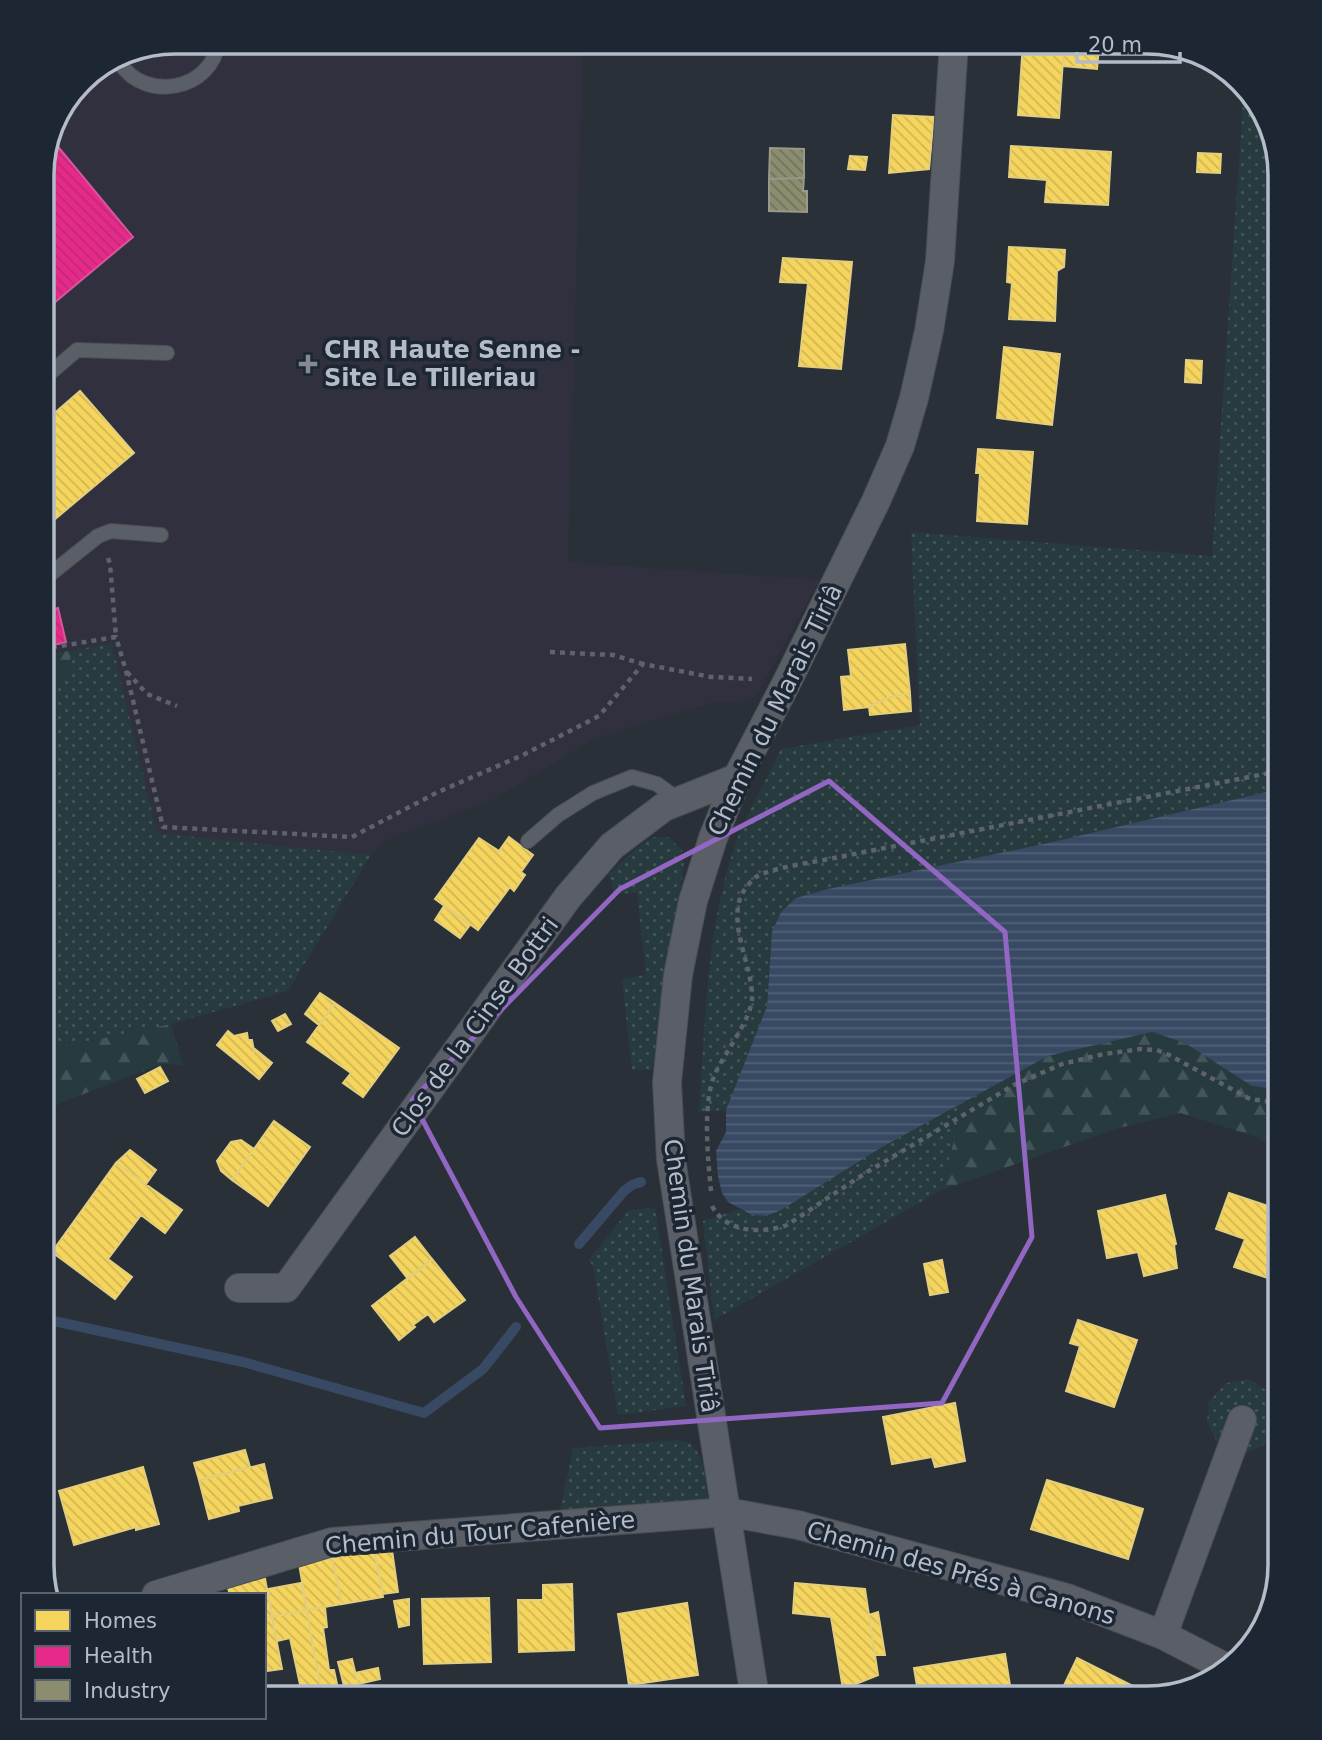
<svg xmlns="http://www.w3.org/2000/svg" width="1322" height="1740" font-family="'DejaVu Sans',sans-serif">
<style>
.medical{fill:#31303e}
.grass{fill:url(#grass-dots)}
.forest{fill:url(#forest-firs)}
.water{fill:url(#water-rules)}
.homes{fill:url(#homes-back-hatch);stroke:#e2ce7d;stroke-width:2}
.health{fill:url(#health-back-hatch);stroke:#d8559d;stroke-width:2}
.industry{fill:url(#industry-back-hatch);stroke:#989a89;stroke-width:2}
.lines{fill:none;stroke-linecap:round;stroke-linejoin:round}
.stream{stroke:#384963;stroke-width:10}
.service-casing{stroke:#484c53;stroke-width:16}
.minor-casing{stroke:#484c53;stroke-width:30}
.path{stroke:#5d636a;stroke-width:4.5;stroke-dasharray:5 5;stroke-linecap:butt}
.service{stroke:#5a5e66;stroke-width:14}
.minor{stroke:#5a5e66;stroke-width:28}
.marked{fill:none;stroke:#9266c3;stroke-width:5;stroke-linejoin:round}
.poi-dot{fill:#848b96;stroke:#1d2633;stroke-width:2.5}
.labels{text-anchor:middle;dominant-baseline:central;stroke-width:7;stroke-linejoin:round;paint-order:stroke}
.poi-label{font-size:24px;font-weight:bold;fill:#b4bcc9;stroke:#1d2633;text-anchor:start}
.street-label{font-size:24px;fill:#b4bcc9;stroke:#1d2633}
.rim{fill:none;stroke:#b4bcc9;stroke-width:3.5}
</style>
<defs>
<pattern id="grass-dots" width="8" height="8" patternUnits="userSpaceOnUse" patternTransform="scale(1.75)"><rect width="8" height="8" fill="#273a3e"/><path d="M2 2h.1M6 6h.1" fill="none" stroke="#445559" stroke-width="1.8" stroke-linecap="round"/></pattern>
<pattern id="forest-firs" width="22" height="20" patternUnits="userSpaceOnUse" patternTransform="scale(1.75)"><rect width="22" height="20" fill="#273a3e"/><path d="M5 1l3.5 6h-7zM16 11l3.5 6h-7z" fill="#445559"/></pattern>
<pattern id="water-rules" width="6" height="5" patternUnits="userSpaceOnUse" patternTransform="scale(1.75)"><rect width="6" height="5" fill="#384963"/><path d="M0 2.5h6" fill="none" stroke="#526178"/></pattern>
<pattern id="homes-back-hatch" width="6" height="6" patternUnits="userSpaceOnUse" patternTransform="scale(1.75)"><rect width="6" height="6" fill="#f6d55c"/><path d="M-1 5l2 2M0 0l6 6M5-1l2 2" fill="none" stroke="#d0b656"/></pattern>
<pattern id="health-back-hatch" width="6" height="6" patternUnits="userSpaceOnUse" patternTransform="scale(1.75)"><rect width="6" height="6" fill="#e7298a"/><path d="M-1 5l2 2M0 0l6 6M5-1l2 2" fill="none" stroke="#bb2d76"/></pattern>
<pattern id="industry-back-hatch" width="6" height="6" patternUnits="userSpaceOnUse" patternTransform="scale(1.75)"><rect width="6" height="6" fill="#8c8c6e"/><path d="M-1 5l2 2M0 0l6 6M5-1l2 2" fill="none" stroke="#72735f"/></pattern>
</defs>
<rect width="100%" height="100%" fill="#2a3038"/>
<path class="medical" d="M176 42H583L568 562 820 580 755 698 728 703 715 702 596 738 491 801 396 836 380 845 371 855 157 833 112 643 70 651 42 654V166L56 116 87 75Z"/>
<path class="grass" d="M1244 89 1258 102 1280 176V789L1048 843 828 889 770 951 767 1006 726 1110 699 1112C705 1025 706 935 733 851 745 816 765 782 781 749L920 725 911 532 1212 556Z
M112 643 157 833 371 855 288 991 171 1024 42 1051V685L71 677 70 651Z
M652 837H668L682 850 684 866 652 1070H632L622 979 646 975 637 893 614 894 609 873 639 846Z
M963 1102 942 1190 714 1320 703 1221 739 1209 752 1215Z
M655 1208 686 1406 618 1415 593 1265 588 1261 629 1210Z
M1250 1379 1274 1396 1280 1420 1271 1441 1247 1453 1218 1443 1207 1423 1209 1402 1226 1383Z
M678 1440C681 1441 685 1441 689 1443 706 1454 705 1484 708 1502L560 1511 573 1448Z"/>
<path class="forest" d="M70 651 71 677 42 685V654Z
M171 1024 183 1065 162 1064 60 1103 42 1118V1051Z
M1152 1032 1185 1043 1252 1086 1280 1090V1151L1257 1137 1180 1113 1115 1129 942 1190 963 1102 1048 1056Z"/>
<path class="water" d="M1280 789V1090L1252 1086 1185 1043 1152 1032 1048 1056 882 1147 781 1210 766 1216 752 1215 728 1202 722 1193 718 1176 716 1151 726 1132V1110L767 1006 772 932 781 912 796 898 828 889 1048 843Z"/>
<path class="homes" d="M1023 43 1064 45 1059 118 1018 115Z
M1064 45 1099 47 1097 69 1063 66Z
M1199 56 1213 60 1218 64 1204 69Z
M893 115 934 117 929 169 889 173Z
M1011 146 1111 152 1108 205 1045 202 1047 180 1009 177Z
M1198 153 1221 154 1220 173 1197 172Z
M850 156 867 157 865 170 848 169Z
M1009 247 1065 250 1064 267 1057 271 1055 321 1009 319 1012 283 1007 282Z
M783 258 852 262 841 369 799 366 808 283 780 282Z
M1004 347 1060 354 1052 425 997 418Z
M1186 360 1202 361 1201 383 1185 382Z
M80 391 134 453 42 530V424Z
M978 449 1033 452 1027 524 977 521 980 473H976Z
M905 644 910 693 887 698 869 707 844 710 841 677 851 676 848 650Z
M910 693 911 711 870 715 869 707 887 698Z
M509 837 533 855 521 872 525 875 514 891 510 887 478 930 435 899 479 838 499 851Z
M444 906 470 925 460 938 435 920Z
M320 993 335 1003 319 1025 305 1014Z
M335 1003 399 1048 363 1097 343 1083 351 1073 307 1042Z
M285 1014 291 1024 278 1031 272 1021Z
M228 1031 234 1036 247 1033 248 1040H252L254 1051 255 1049 272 1063 259 1079 217 1045Z
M160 1067 168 1081 145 1093 137 1079Z
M274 1121 310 1147 268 1206 232 1180Z
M241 1140 254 1149 232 1180 221 1171 217 1161 231 1142Z
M130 1150 156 1170 146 1184 116 1163Z
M116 1163 182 1210 165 1233 141 1215 108 1259 132 1277 115 1299 52 1252Z
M1229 1193 1280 1210V1254L1271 1279 1234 1267 1245 1239 1216 1229Z
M1165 1195 1176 1244 1174 1245 1177 1268 1144 1276 1138 1252 1107 1258 1098 1211Z
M415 1237 432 1259 408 1279 390 1256Z
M432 1259 465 1300 434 1322 428 1314 413 1325 415 1327 399 1340 372 1306Z
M942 1260 948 1292 930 1295 924 1264Z
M1078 1320 1137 1340 1114 1407 1066 1391 1080 1346 1070 1343Z
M955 1403 965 1461 935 1467 932 1457 892 1464 883 1417Z
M44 1431 51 1455 42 1457V1432Z
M245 1450 250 1467 199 1480 194 1463Z
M264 1464 272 1498 238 1506 239 1511 209 1519 199 1480Z
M143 1467 159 1524 136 1530V1527L74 1545 59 1491Z
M1047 1480 1143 1509 1128 1559 1031 1529Z
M374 1549 383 1597 342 1604 332 1558Z
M392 1550 398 1592 383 1594 375 1553Z
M332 1558 342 1604 307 1610 299 1564Z
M264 1573 272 1617 264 1618V1595H230L227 1585Z
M301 1583 307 1610 272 1617 268 1589Z
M795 1583 865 1589 878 1675 843 1689 831 1617 793 1613Z
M572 1584 574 1650 519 1652 518 1600H543V1585Z
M489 1598 491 1662 424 1664 422 1599Z
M409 1599V1625L399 1627 394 1601Z
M687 1603 698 1675 629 1685 618 1614Z
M325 1607 327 1627 323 1628 329 1670H334L340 1698H323L311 1637 307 1610Z
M307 1610 311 1637 323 1698H318L317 1692 302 1694 290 1638 277 1641 272 1617Z
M878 1612 885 1655H875L869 1615Z
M272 1617 282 1669 268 1671 264 1655V1618Z
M1005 1654 1012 1698H919L914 1668Z
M1077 1658 1153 1696 1147 1698H1058Z
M352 1659 358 1684 361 1698H347L338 1662Z
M378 1668 380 1679 358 1684 355 1673Z"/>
<path class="health" d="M50 137 133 237 42 313V166Z
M58 608 66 642 42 648V612Z"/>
<path class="industry" d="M770 148 804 149V178L769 179Z
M804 178 803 191H807V212L769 211V179Z"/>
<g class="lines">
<path class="stream" d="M579 1244 624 1191 632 1185 641 1182
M42 1317 49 1320 243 1362 424 1413 483 1369 516 1327"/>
<g class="service-casing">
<path id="service" d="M120 63C145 103 213 90 218 42
M42 380 77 350 167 353
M42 581 98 536 111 531 161 535
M528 841 558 815 593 793 632 777 657 784 680 801"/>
</g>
<g class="minor-casing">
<path id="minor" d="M239 1288H286L568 897 612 846 664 807 737 778
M156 1595 332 1542 727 1512 798 1525 1067 1598 1163 1635 1227 1668
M1163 1635 1242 1420
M755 1698 671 1159 667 1082 678 975 693 901 713 838 737 778 787 682 876 501 900 446 914 398 929 331 940 261 954 42"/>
</g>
<path class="path" d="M108 558 110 564 116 637
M42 649 116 637 126 671 163 827 352 837 438 792 523 755 599 716 643 664 711 677 752 679
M550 652 613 655 643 664
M127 672 147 694 177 706
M711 1191C708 1159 702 1103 715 1074 724 1054 752 1018 752 998 753 965 724 919 745 889 748 885 752 880 756 877 770 868 815 862 834 858L1280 771
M712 1206C726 1233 762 1234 787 1225L867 1172 1014 1085 1062 1064 1104 1054 1141 1049 1157 1050 1169 1055 1250 1099 1280 1103"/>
<use href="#service" class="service"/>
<use href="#minor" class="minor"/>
</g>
<path class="marked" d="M829 781 1005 932 1032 1237 942 1403 600 1428 516 1297 412 1100 620 889Z"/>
<path class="poi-dot" d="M304.5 353.5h7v7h7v7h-7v7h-7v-7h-7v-7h7z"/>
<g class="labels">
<g class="poi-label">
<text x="324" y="350">CHR Haute Senne -<tspan x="324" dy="28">Site Le Tilleriau</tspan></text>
</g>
<g class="street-label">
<text transform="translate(775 710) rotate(-64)">Chemin du Marais Tiriâ</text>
<text transform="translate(475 1027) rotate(-54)">Clos de la Cinse Bottri</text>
<text transform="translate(691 1276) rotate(82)">Chemin du Marais Tiriâ</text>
<text transform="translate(480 1533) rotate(-5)">Chemin du Tour Cafenière</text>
<text transform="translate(961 1573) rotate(16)">Chemin des Prés à Canons</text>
</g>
</g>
<path d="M0 0H1322V1740H0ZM175 54H1147A121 121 0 0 1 1268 175V1565A121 121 0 0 1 1147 1686H175A121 121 0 0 1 54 1565V175A121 121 0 0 1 175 54Z" fill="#1d2633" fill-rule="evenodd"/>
<path class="rim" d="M175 54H1147A121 121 0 0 1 1268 175V1565A121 121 0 0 1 1147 1686H175A121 121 0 0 1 54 1565V175A121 121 0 0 1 175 54Z"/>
<rect x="21" y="1593" width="245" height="126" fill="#1d2633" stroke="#59626f" stroke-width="2"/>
<rect x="35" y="1610" width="35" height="21" fill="#f6d55c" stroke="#59626f" stroke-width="2"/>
<text x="84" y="1628" font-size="21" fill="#b4bcc9">Homes</text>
<rect x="35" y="1646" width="35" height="21" fill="#e7298a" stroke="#59626f" stroke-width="2"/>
<text x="84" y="1663" font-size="21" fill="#b4bcc9">Health</text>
<rect x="35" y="1680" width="35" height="21" fill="#8c8c6e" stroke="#59626f" stroke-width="2"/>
<text x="84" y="1698" font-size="21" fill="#b4bcc9">Industry</text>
<path d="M1077 52v10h103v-10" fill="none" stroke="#b4bcc9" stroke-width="3.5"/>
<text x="1088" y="52" font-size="21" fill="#b4bcc9" stroke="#1d2633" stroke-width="5" paint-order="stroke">20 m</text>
</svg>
